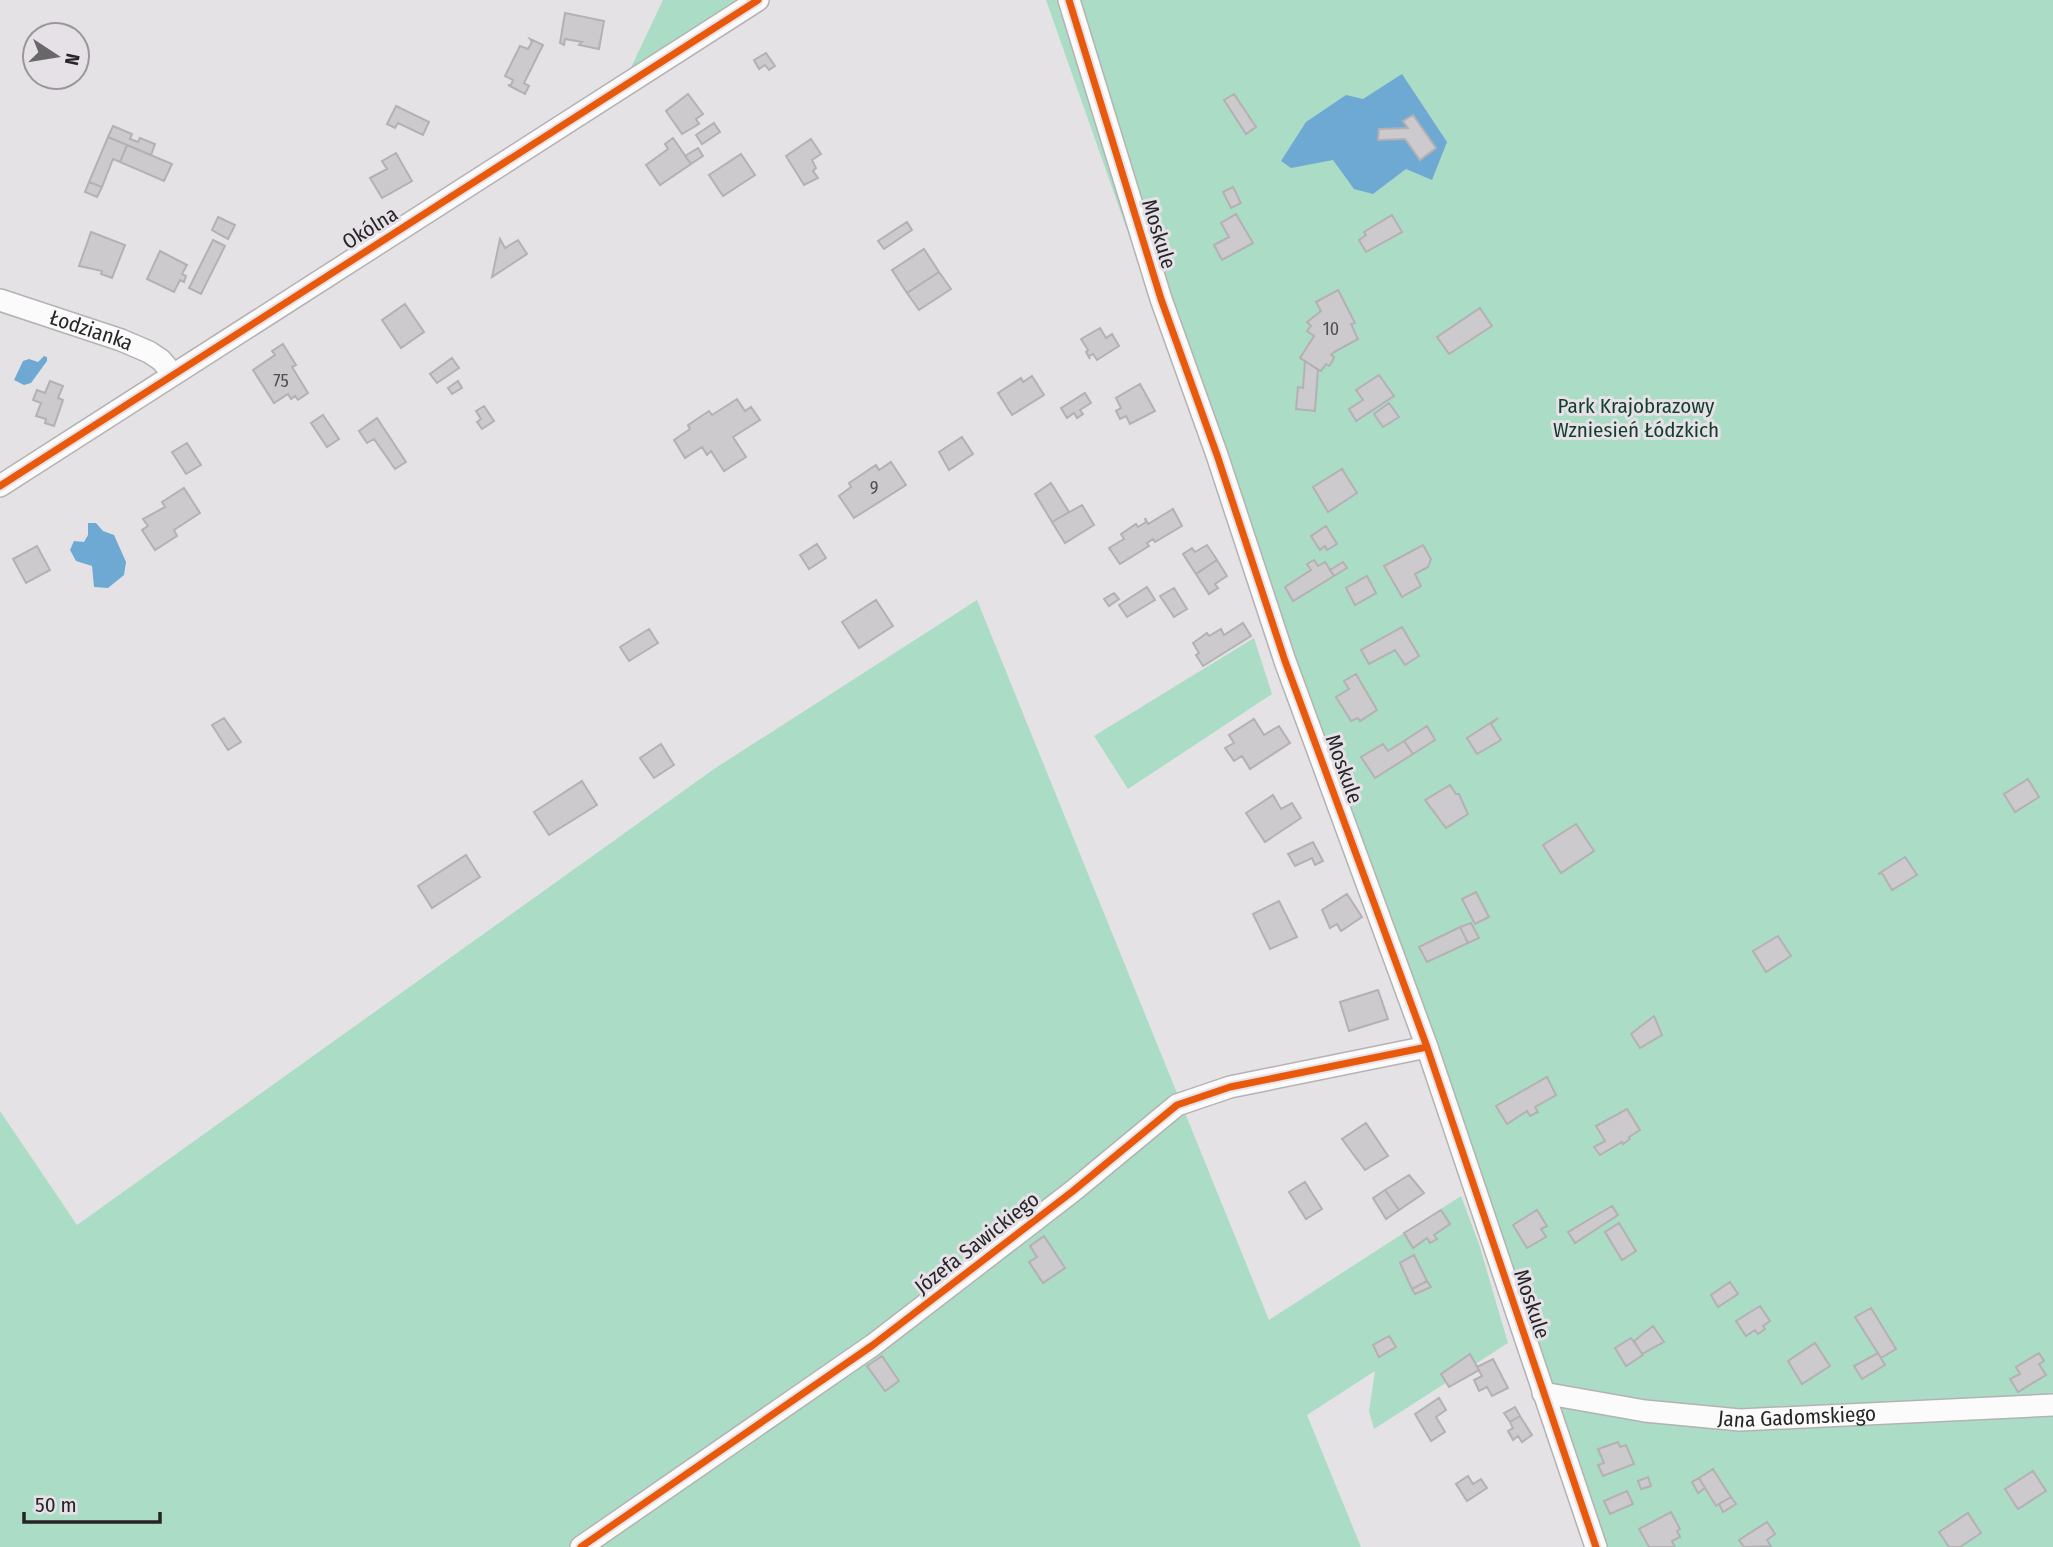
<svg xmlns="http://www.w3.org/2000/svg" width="2053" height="1547" font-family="'Fira Sans Condensed',sans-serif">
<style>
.green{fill:#abdcc6}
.water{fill:#6da9d2}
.building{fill:#cccacc;stroke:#b4b0b3;stroke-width:2}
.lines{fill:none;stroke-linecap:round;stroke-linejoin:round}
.minor-casing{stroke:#b4b2b4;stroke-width:24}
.minor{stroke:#fbfbfb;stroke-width:21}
.cycleway-casing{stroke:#e6e1e7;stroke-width:11}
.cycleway{stroke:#e8590c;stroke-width:7}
.labels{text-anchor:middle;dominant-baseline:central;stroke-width:6;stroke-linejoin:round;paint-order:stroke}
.number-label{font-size:18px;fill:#514f51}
.street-label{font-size:21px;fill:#272527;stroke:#e6e1e7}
.park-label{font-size:21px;fill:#123f2c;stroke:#e6e1e7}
</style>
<rect width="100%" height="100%" fill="#e5e2e6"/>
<path class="green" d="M663 0H768L617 97Z
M1046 0H2053V1547H1591Z
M977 600 1269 1320 1461 1196 1479 1244 1508 1343 1374 1429 1369 1411 1375 1371 1307 1415 1361 1547H0V1111L77 1225 714 769Z
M1254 638 1272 694 1128 789 1094 736Z"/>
<path class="water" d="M1402 74 1447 142 1432 180 1406 169 1373 194 1354 189 1333 160 1291 168 1281 161 1306 122 1346 95 1363 99Z
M44 356 47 357V361L31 383 24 385 14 380 23 361 29 359 38 362Z
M88 523H96L103 531 114 535 126 562 124 575 108 588 94 587 92 566 76 561 70 550 74 541 84 542 88 535Z"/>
<path class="building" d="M565 13 604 21 599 49 579 45 582 42 565 39 564 45 560 43Z
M530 39 543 45 524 83 529 86 525 94 508 85H511L513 80 505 76 520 46 528 49 532 42Z
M766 53 775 66 769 70 765 65 759 69 754 60Z
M688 94 703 114 696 119 699 124 682 134 666 111Z
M1234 94 1256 127 1246 134 1224 100Z
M396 106 429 122 423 135 398 123 395 128 387 124Z
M1413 115 1436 148 1420 160 1405 139 1378 140 1379 129 1408 128 1403 121Z
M714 123 720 132 702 144 696 135Z
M113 126 132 134 130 139 138 142 140 138 155 144 151 155 108 137Z
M108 137 127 145 120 162 113 159 102 187 89 182Z
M673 138 691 164 660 185 646 165 668 149 665 144Z
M811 139 821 154 812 160 816 168 813 171 818 178 804 185 786 156Z
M127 145 172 164 164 181 120 162Z
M698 148 703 156 691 164 685 156Z
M396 153 412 181 382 198 370 178 387 169 382 161Z
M741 154 755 175 723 196 709 175Z
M89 182 102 187 97 197 85 192Z
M1233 187 1241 203 1231 208 1223 192Z
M1236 214 1253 243 1222 260 1214 245 1229 237 1221 223Z
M1392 215 1402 232 1366 252 1359 240 1366 235 1364 232Z
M218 217 235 225 228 239 212 230Z
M907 222 912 230 884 249 878 241Z
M91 232 125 245 112 278 101 274 102 271 79 266Z
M500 239 505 248 518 240 527 254 492 277Z
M213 240 225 246 201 294 189 288Z
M924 249 939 272 907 293 892 270Z
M160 251 187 265 182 274 186 276 184 282 180 280 174 292 147 279Z
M939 272 951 289 919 310 907 293Z
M1338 290 1354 321 1355 323 1351 324 1358 339 1334 352 1331 355 1334 357 1332 362 1329 366 1326 364 1321 371 1300 358 1314 336 1307 331 1311 326 1307 322 1321 311 1316 302Z
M405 304 424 332 401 348 382 320Z
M1480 308 1492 326 1449 354 1437 337Z
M1100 328 1106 338 1112 334 1119 346 1097 360 1093 354 1089 356 1090 359 1086 352 1088 350 1081 339Z
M283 344 296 365 292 367 308 393 298 400 295 396 291 399 288 394 274 403 253 370 275 355 272 351Z
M452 358 459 368 437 383 430 374Z
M1305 361 1318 370 1315 411 1296 409 1298 387 1303 388Z
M1379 375 1394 396 1356 421 1349 409 1363 400 1356 390Z
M1032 376 1044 395 1012 415 998 393 1021 378 1023 382Z
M50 381 63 386 58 398 63 400 54 426 45 423 46 419 36 416 41 403 33 400 37 390 45 393Z
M458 381 462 388 452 394 448 388Z
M1140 384 1155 411 1130 424 1126 416 1120 419 1116 411 1121 408 1116 398Z
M1085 393 1091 403 1080 410 1083 414 1077 418 1074 413 1067 418 1061 408Z
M737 399 745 411 751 407 760 420 733 437 746 457 724 471 711 451 707 455 702 447 685 458 674 440 690 429 688 425 709 411 712 415Z
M1389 403 1399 417 1383 427 1374 414Z
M484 406 494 421 482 429 477 422 481 419 476 411Z
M323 415 339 439 327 447 311 423Z
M377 418 406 462 395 469 374 439 367 443 359 431Z
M962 437 973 454 949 470 939 452Z
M187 443 201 465 186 474 172 452Z
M891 462 906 485 854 518 839 496 851 487 849 483 876 465 879 470Z
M1342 469 1357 493 1328 512 1313 487Z
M1051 483 1069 512 1052 522 1035 494Z
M184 488 200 513 174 530 177 536 155 550 142 530 148 526 143 519 165 507 162 502Z
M1082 505 1094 525 1065 543 1052 522Z
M1173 509 1182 526 1155 542 1153 539 1147 543 1149 546 1120 564 1109 548 1124 539 1121 534 1136 524 1138 527 1146 522 1145 518 1148 524Z
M1326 526 1337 544 1327 550 1325 546 1320 550 1311 536Z
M817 544 826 558 809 569 800 555Z
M1207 545 1217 560 1196 574 1183 554 1192 548 1195 552Z
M1423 545 1431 559 1428 567 1415 574 1421 586 1402 597 1384 566Z
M37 546 50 570 26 583 13 559Z
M1217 560 1227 576 1215 584 1218 588 1209 594 1196 574Z
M1314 560 1318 566 1325 562 1334 576 1293 601 1285 587 1311 570 1307 564Z
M1343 562 1347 568 1334 576 1330 570Z
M1367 576 1376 593 1355 605 1346 588Z
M1147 587 1155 600 1127 617 1119 605Z
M1174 588 1187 609 1174 617 1160 596Z
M1114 593 1119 599 1109 606 1104 599Z
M876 600 893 626 859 648 842 622Z
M1243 623 1251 636 1203 666 1196 655 1199 653 1193 643 1207 633 1209 636 1221 629 1224 635Z
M1402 627 1419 656 1405 665 1395 650 1369 664 1361 650Z
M649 629 658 643 629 661 620 647Z
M1356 674 1377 710 1360 721 1358 718 1351 721 1336 697 1349 689 1344 681Z
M224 718 241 742 228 750 212 725Z
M1498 718 1491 724 1501 740 1477 754 1467 738Z
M1254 719 1264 735 1279 726 1290 743 1250 769 1242 756 1234 761 1225 748 1234 743 1229 735Z
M1427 726 1435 740 1413 754 1404 741Z
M1404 741 1413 754 1375 778 1361 757 1383 744 1388 751Z
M661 744 674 765 654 778 640 758Z
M2028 779 2039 797 2015 812 2004 794Z
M582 781 597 805 549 835 534 812Z
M1450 785 1456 794H1459L1468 814 1446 828 1425 800Z
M1273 795 1281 809 1292 803 1301 818 1265 842 1246 813Z
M1576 824 1594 851 1561 873 1543 845Z
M1313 842 1323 861 1315 865 1312 858 1295 866 1288 854Z
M466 855 480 877 432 908 418 886Z
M1905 857 1917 875 1892 890 1882 873 1878 874Z
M1476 892 1489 917 1475 924 1462 899Z
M1347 894 1362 917 1341 931 1337 924 1330 928 1322 910Z
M1279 901 1297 937 1270 949 1253 914Z
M1471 923 1479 938 1468 943 1460 927Z
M1460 927 1468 943 1427 962 1419 947Z
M1778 936 1791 956 1766 972 1753 951Z
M1378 990 1388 1019 1349 1031 1340 1002Z
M1654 1016 1662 1035 1640 1048 1631 1034Z
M1547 1077 1556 1095 1535 1107 1538 1112 1530 1116 1527 1111 1507 1124 1496 1106Z
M1627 1109 1640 1130 1629 1137 1630 1139 1623 1144 1622 1142 1600 1155 1594 1147 1605 1141 1596 1126Z
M1366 1123 1388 1156 1365 1170 1342 1139Z
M1409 1175 1424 1193 1399 1210 1385 1190Z
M1305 1182 1322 1209 1306 1219 1289 1192Z
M1385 1190 1399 1210 1386 1219 1373 1198Z
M1612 1206 1618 1215 1575 1243 1568 1232Z
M1441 1210 1450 1224 1434 1235 1437 1239 1430 1243 1427 1238 1413 1248 1404 1233Z
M1537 1210 1547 1226 1541 1229 1546 1237 1527 1248 1513 1225Z
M1619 1223 1636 1251 1622 1260 1605 1232Z
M1044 1236 1065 1268 1043 1283 1029 1262 1037 1257 1030 1246Z
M1414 1255 1427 1281 1412 1289 1400 1263Z
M1427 1281 1431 1287 1415 1294 1412 1289Z
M1730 1282 1738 1294 1718 1307 1711 1295Z
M1760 1306 1770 1321 1763 1326 1765 1329 1758 1334 1755 1330 1746 1336 1736 1321Z
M1871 1308 1896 1349 1881 1358 1855 1317Z
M1653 1326 1664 1342 1642 1354 1634 1341Z
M1389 1336 1396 1347 1379 1357 1373 1345Z
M1631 1338 1643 1355 1626 1366 1615 1348Z
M1815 1343 1830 1366 1802 1384 1788 1361Z
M1878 1353 1885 1365 1862 1379 1854 1366Z
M2039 1353 2044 1361 2039 1364 2046 1375 2018 1392 2010 1379 2020 1374 2016 1367Z
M1470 1354 1479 1370 1449 1387 1441 1374Z
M882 1356 899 1381 885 1391 867 1366Z
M1493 1359 1508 1388 1492 1396 1487 1387 1479 1391 1474 1380 1482 1376 1477 1367Z
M1439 1398 1446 1410 1436 1417 1445 1432 1431 1441 1415 1414Z
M1515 1407 1520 1416 1510 1422 1504 1413Z
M1520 1416 1532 1435 1522 1442 1518 1436 1513 1440 1508 1431 1513 1428 1510 1422Z
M1618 1442 1620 1447 1626 1445 1634 1464 1603 1476 1598 1465 1604 1463 1598 1449Z
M1713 1469 1731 1497 1716 1506 1699 1478Z
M2033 1471 2046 1491 2018 1509 2005 1489Z
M1468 1476 1473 1484 1481 1479 1487 1488 1467 1501 1456 1484Z
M1648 1477 1651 1486 1641 1489 1638 1481Z
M1699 1478 1705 1488 1698 1493 1692 1482Z
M1627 1491 1633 1504 1610 1514 1604 1501Z
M1731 1497 1736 1504 1723 1512 1719 1504Z
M1671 1512 1680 1529 1677 1531 1680 1537 1672 1541 1675 1547H1649L1639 1529Z
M1968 1513 1981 1533 1960 1547H1949L1939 1532Z
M1767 1522 1775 1534 1767 1540 1771 1546 1744 1547 1739 1540Z"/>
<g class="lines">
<g class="minor-casing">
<g id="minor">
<path d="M1069 0 1161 299 1217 455 1285 661 1427 1047 1596 1547"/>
<path id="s1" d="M0 300 121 340 149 352 161 360 173 374"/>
<path d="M0 486 758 0"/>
<path id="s2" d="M1543 1393 1645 1411 1740 1420 2053 1405"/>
<path d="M581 1547 873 1345 1073 1191 1177 1105 1230 1087 1427 1047"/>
</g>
</g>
<use href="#minor" class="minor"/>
<g class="cycleway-casing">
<path id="cycleway" d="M1069 0 1161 299 1217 455 1285 661 1427 1047 1596 1547
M0 486 758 0
M581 1547 873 1345 1073 1191 1177 1105 1230 1087 1427 1047"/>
</g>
<use href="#cycleway" class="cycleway"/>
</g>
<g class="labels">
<g class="number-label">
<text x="1331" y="329">10</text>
<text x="281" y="381">75</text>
<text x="874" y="488">9</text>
</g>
<g class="street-label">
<text transform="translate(370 228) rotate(-32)">Okólna</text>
<text transform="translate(1159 234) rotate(73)">Moskule</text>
<text stroke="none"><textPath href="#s1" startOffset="96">Łodzianka</textPath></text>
<text transform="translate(1344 769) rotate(70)">Moskule</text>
<text transform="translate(977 1243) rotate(-38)">Józefa Sawickiego</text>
<text transform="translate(1532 1304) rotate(71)">Moskule</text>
<text stroke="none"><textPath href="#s2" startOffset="256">Jana Gadomskiego</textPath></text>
</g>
<g class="park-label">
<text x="1636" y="406">Park Krajobrazowy<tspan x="1636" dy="24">Wzniesień Łódzkich</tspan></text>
</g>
</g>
<g transform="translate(56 56) rotate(102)"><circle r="33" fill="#e6e1e7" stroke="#9a969a" stroke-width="2"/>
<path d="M0-5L12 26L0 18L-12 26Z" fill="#6a676a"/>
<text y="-10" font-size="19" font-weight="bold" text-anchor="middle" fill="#272527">N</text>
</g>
<path d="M24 1512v10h136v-10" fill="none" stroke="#272527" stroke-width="3.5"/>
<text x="35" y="1512" font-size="21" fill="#272527" stroke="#e6e1e7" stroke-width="5" paint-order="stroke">50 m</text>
</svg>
